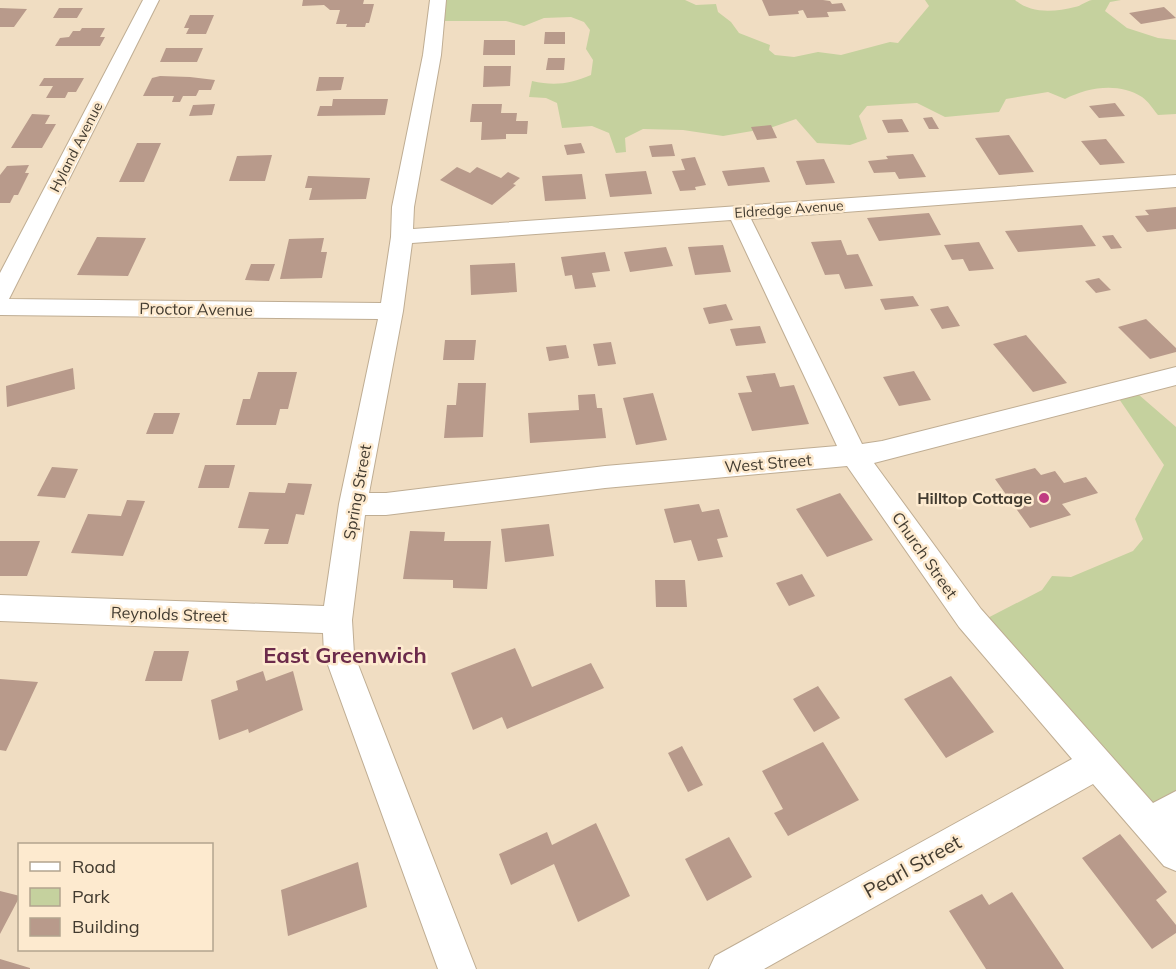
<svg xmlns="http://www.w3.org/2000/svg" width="1176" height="969" font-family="Mulish,sans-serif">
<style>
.green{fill:#c5d19e}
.building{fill:#b89a8b}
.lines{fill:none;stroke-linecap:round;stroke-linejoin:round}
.street-casing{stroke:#bfad93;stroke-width:2}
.street{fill:#fff;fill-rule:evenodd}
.poi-dot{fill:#c03c81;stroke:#fdeacf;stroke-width:2}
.labels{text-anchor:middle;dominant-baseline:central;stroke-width:5;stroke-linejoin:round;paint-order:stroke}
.far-street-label{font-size:14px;fill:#423b30;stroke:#fdeacf}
.street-label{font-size:16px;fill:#423b30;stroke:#fdeacf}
.poi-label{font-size:16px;font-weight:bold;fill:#423b30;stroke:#fdeacf;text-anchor:end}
.near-street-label{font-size:20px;fill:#423b30;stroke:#fdeacf}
.district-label{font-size:22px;font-weight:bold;fill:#6c2b4b;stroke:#fdeacf}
</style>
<rect width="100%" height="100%" fill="#f0ddc2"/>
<path class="green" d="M438 0H685L696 5 716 4 718 12 731 22 739 33 770 45 769 50 775 55 794 57 818 52 841 55 890 42 898 43 929 6 925 0H1015C1031 14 1055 12 1075 7 1081 6 1086 1 1092 0 1101 0 1112 0 1121 0L1110 2 1105 11 1127 28 1158 38 1176 40V114L1158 115C1153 109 1148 101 1142 97 1119 82 1088 87 1065 99L1048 92 1006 99 999 112 945 117 917 103 867 106 859 116 867 139 850 145 817 143 796 119 770 128 723 136 683 130 643 129 625 138 626 152 616 153 609 133 592 126 562 128 557 103 546 98 529 97 532 81C554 86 570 84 591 75L593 60 586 49 590 30 584 22 571 17 544 18 524 26 506 21H439Z
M1131 388 1176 427V805L1152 820 974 625 1042 590 1052 576 1071 577 1133 551 1143 539 1135 519 1164 465 1115 393Z"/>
<path class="building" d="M303 0H364L363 4H374L369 23H366L365 27H346L347 24H336L340 10H330L324 5 302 6Z
M762 0H823L830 1 832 4 842 3 846 11 827 12 829 17 807 18 803 10 798 11 799 14 769 16Z
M1164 7 1176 18 1141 24 1129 13Z
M0 8 27 9 14 27H0Z
M59 8H83L77 18H53Z
M190 15H214L206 34H186L189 28H184Z
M82 28H105L100 37H105L100 46H55L60 38 69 37 73 31H80Z
M545 32H565V44H544Z
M484 40H515V55H483Z
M166 48H203L197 62H160Z
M548 58H565L564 70H546Z
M484 66H511L510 86 483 87Z
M160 76 190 77 215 80 211 90H199L196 96H183L180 102H172L174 96H143L152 78Z
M319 77H344L341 90 316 91Z
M44 78H84L76 92H68L65 98H46L53 86H39Z
M333 99H388L385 115 317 116 320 106H332Z
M1115 103 1125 116 1099 118 1089 106Z
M215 104 212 115 189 116 193 105Z
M472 104H502L501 113H517L516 121H528L527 134H506V139L481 140 482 122H470Z
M32 114 50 115 45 124H56L42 148H11Z
M932 117 939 129H929L923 118Z
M902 119 909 132 888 133 882 120Z
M771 125 777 138 757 140 751 127Z
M1009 135 1034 172 999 175 975 138Z
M1106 139 1125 163 1100 165 1081 141Z
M137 143H161L144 182H119Z
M581 143 585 153 567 155 564 145Z
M672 144 675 156 652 157 649 146Z
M913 154 926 177 899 179 895 172 874 173 868 161 888 159 886 156Z
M272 155 265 181H229L237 156Z
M695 157 706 185 695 187 696 190 680 191 672 171 685 170 681 159Z
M824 159 835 183 806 185 796 161Z
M29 165 25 173H29L18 195H14L10 203H0V175L7 166Z
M457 167 470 173 477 167 501 178 508 172 520 178 513 184 516 185 492 205 440 180Z
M764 167 770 182 728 186 722 171Z
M646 171 652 194 610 197 605 174Z
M582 174 586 199 545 201 542 176Z
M308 176 370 178 366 199 309 200 312 188H305Z
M1176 207V229L1147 232 1135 216 1149 215 1145 210Z
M929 213 941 235 879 241 867 218Z
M1082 225 1096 246 1018 252 1005 231Z
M1113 235 1122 248 1111 249 1102 236Z
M97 237 146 238 128 276 77 275Z
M324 238 321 252H327L322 278 280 279 289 239Z
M841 240 847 255 858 254 873 286 845 289 839 274 825 275 811 242Z
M979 242 994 269 969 271 963 259 952 260 944 245Z
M723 245 731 272 695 275 688 247Z
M666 247 673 266 630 272 624 252Z
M605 252 610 271 592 273 596 287 575 289 572 275 565 276 561 257Z
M515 263 517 292 471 295 470 265Z
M251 264H275L269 281 245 280Z
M1099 278 1111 290 1096 293 1085 281Z
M913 296 919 306 885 310 880 299Z
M726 304 733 320 709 324 703 308Z
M948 306 960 326 942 329 930 309Z
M1146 319 1176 348V352L1150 359 1118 327Z
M760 326 766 343 736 346 730 329Z
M1026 335 1067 383 1033 392 993 344Z
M445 340H476L474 360H443Z
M611 342 616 364 598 366 593 344Z
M566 345 569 358 549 361 546 347Z
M73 368 75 389 7 407 6 386Z
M914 371 931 400 899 406 883 377Z
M258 372H297L288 409H280L276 425H236L243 399H250Z
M775 373 780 387 794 385 809 424 752 431 738 393 752 392 746 376Z
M458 383H486L483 437 444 438 447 405H456Z
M653 393 667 440 636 445 623 398Z
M595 394 597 408H602L606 438 530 443 528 413 579 410 578 395Z
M154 413H180L173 434H146Z
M205 465H235L229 488H198Z
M52 467 78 469 65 498 37 496Z
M1035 468 1041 475 1055 471 1064 483 1086 477 1098 493 1062 504 1071 515 1030 528 995 479Z
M288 483 312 484 304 515 296 514 288 544H264L269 529 238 528 249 492 285 493Z
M840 493 873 540 827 557 796 509Z
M127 500 145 501 123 556 71 553 88 514 121 516Z
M699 504 702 512 719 509 728 537 717 539 723 557 698 561 691 540 674 543 664 509Z
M549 524 554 556 505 562 501 529Z
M410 531 445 532 444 541H491L487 589 453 588V580L403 579Z
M0 541H40L27 576H0Z
M802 574 815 596 789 606 776 583Z
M655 580H685L687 607H656Z
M515 648 532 687 591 663 604 688 507 729 502 717 473 730 451 673Z
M154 651H189L182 681H145Z
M263 671 266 681 293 671 303 710 249 733 248 729 219 740 211 700 238 690 236 681Z
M951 676 994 732 946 758 904 699Z
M0 679 38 682 6 751 0 750Z
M818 686 840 718 814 732 793 699Z
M823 742 859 800 788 836 774 813 783 809 762 771Z
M682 746 703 785 688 792 668 753Z
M596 823 630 896 578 922 554 864 511 885 499 854 547 832 552 845Z
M1120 834 1167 892 1156 900 1176 925V933L1152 949 1082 858Z
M729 837 752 877 707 901 685 859Z
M358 862 367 907 288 936 281 890Z
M0 891 20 896 0 934Z
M1012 892 1064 969H986L949 911 982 894 989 905Z
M0 959 30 968V969H0Z"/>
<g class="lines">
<g class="street-casing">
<path id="street" d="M143 0H159L9 299 381 303 391 237 392 207 423 55 430 0H446L441 55 414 207 413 229 1176 175V187L751 219 862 444 882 441 1176 367V385L874 463 981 609 1153 803 1176 791V871L1164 866 1093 784 764 969H709L715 956 1072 759 959 627 847 466 605 488 386 515H365L352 620 354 654 476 969H438L324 654 323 633 0 621V595L324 606 339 504 378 319 0 315V273ZM731 220 837 446 605 466 386 493H369L403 311 412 243Z"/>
</g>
<use href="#street" class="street"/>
</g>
<circle class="poi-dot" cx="1044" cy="498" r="6"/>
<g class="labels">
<g class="far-street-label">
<text transform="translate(76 147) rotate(-63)">Hyland Avenue</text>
<text transform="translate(789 209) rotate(-4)">Eldredge Avenue</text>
</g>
<g class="street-label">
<text transform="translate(196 309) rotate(1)">Proctor Avenue</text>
<text transform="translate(768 463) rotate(-5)">West Street</text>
<text transform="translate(357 492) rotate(-80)">Spring Street</text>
<text transform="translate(925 555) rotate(55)">Church Street</text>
<text transform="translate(169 614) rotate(2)">Reynolds Street</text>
</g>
<g class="poi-label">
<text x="1032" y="498">Hilltop Cottage</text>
</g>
<g class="near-street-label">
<text transform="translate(912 866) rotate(-29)">Pearl Street</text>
</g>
<g class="district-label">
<text x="345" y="655">East Greenwich</text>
</g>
</g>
<rect x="18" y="843" width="195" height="108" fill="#fdeacf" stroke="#b2a48f" stroke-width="1.5"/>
<rect x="30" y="862" width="30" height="9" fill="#ffffff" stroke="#b2a48f" stroke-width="1.5"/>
<text x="72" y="873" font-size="18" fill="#423b30">Road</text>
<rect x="30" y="888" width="30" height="18" fill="#c5d19e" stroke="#b2a48f" stroke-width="1.5"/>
<text x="72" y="903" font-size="18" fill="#423b30">Park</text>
<rect x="30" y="918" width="30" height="18" fill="#b89a8b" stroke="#b2a48f" stroke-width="1.5"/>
<text x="72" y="933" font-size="18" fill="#423b30">Building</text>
</svg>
